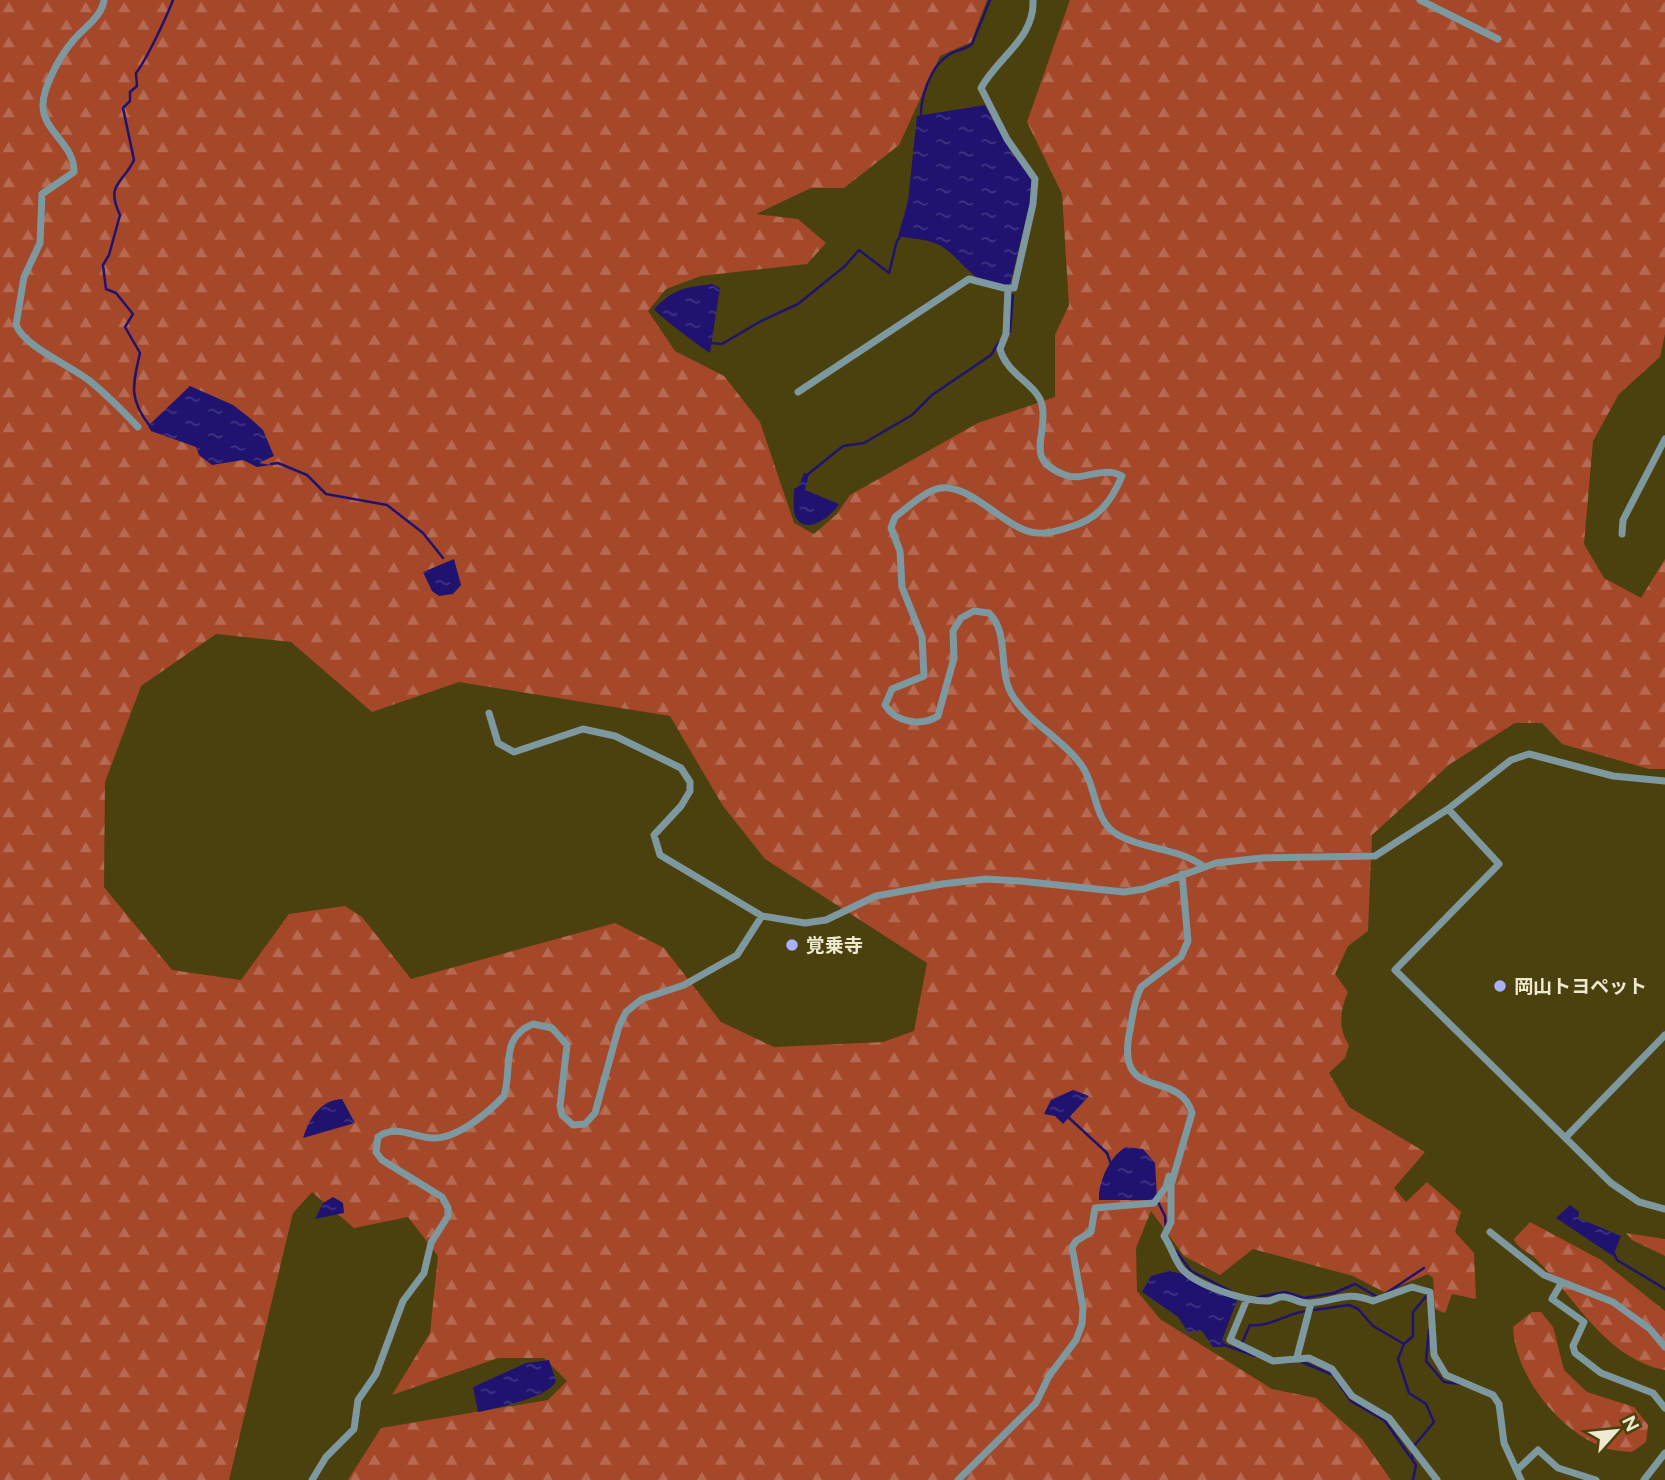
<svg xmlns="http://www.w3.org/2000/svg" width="1665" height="1480" font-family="Figtree,'Noto Sans JP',sans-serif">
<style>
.forest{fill:url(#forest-firs);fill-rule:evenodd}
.water{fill:url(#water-ripples)}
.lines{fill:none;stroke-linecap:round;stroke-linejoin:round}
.stream{stroke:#201370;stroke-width:2.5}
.street{stroke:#7e989f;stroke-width:7}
.poi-dot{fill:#a7b1fc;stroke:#4b410f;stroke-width:2.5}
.labels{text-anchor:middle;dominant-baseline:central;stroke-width:5;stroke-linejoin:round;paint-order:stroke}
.poi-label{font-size:19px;font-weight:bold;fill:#eee9d0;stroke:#4b410f;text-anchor:start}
</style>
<defs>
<pattern id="forest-firs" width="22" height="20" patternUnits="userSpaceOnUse" patternTransform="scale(1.75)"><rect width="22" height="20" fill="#a54729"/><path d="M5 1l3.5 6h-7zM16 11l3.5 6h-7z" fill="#b66a51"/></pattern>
<pattern id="water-ripples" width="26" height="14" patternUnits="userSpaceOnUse" patternTransform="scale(1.75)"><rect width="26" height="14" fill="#201370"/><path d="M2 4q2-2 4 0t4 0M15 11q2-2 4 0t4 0" fill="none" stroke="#413583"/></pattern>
</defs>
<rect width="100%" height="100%" fill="#4b410f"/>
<path class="forest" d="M0 0H987L971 42 940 56 899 145 844 188H811L756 214 798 219 826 243 807 264 701 276 666 289 648 311 675 351 724 376 760 422 794 523 814 534 837 514 850 495 978 423 1055 397V335L1069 305 1062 194 1027 122 1070 0H1665V334L1660 357 1619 394 1593 441 1584 544 1604 578 1641 598 1665 559V769H1649L1562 744 1542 723H1515L1450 764 1372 835 1368 931 1348 946 1335 974 1348 992C1340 1009 1338 1030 1349 1045L1345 1058 1329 1073 1349 1107 1425 1152 1394 1188 1406 1202 1427 1182 1461 1212 1455 1232 1474 1253 1476 1299 1452 1294 1445 1313 1435 1309 1433 1278 1428 1274 1384 1292 1353 1276 1253 1249 1220 1275 1184 1256 1151 1211 1136 1248 1137 1291 1160 1319 1272 1389 1316 1398 1362 1439 1391 1480H348L381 1428 548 1400 567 1381 544 1358H498L392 1395 430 1333 438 1256 408 1217 354 1228 312 1192 293 1213 229 1480H0ZM216 634 291 642 372 712 459 682 670 716 723 806 765 859 927 963 914 1031 883 1042 774 1047 721 1022 664 948 615 923 411 979 362 917 345 906 289 914 241 980 172 970 104 887 105 782 141 686Z
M1530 1222 1601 1260 1665 1311V1370C1606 1359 1577 1300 1537 1260 1530 1252 1517 1249 1514 1239Z
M1626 1233 1665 1239V1256L1632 1240Z
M1532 1312H1541L1553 1327 1564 1370 1587 1392 1634 1407 1648 1425 1646 1442 1632 1452C1623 1451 1613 1451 1605 1448 1559 1431 1515 1376 1513 1327Z"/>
<path class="water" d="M985 105 1011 152 1032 178 1033 191 1010 285C976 291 964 260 941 246 930 239 911 239 898 236L908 201 917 116Z
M712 284 720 288 710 353C702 348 655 313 654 309 675 288 683 288 712 284Z
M190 386 233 405 251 419 263 430 274 456 259 463 271 465 257 467 243 460 212 465 199 455 196 447 151 431 148 426Z
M804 473 809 474 805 490 839 504C832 516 807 536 796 518 792 510 794 497 794 489L799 486Z
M454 559 461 585 453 594 439 596 432 591 423 572Z
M1073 1090 1089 1096 1063 1124 1055 1116 1044 1114 1051 1100Z
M342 1099 355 1123 303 1138C309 1119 320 1100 342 1099Z
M1126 1147 1143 1149 1155 1163 1157 1197 1153 1200H1099C1098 1182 1110 1156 1126 1147Z
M333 1197 343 1203 344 1213 315 1219 323 1203Z
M1570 1205 1579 1212 1578 1218 1621 1236 1613 1256 1556 1218Z
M1169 1271 1183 1274 1238 1298 1222 1340 1225 1342 1223 1347H1213L1202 1331H1187L1178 1317 1142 1292 1151 1276Z
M549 1360 556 1381C550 1397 496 1408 478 1412L473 1387 526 1363Z"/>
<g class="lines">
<path class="stream" d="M921 118C920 98 930 68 947 56 954 50 965 50 972 44L990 0
M1010 332 1013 295
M711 343 722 344 761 321 798 304 845 266 859 250 889 273 897 241 902 234
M150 426C128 399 133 384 140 353L125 327 133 314 116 293 106 289 103 265 109 255 120 215C105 183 123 184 134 160L123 108 130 101V92L137 86 136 73C147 59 166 18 173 0
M271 464 278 463 307 475 326 494 387 505 423 533 443 558
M807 475 843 446 864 443 912 415 932 395 991 355 999 342
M1067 1116 1107 1153 1111 1164
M1157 1200 1165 1216 1166 1230
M1176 1251 1191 1271 1231 1291
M1613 1251 1617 1260 1665 1289
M1388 1292 1424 1268
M1258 1297 1285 1292 1304 1298 1334 1293 1355 1284 1376 1296
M1314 1310 1349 1305 1358 1309 1373 1326 1404 1344 1398 1359 1409 1393 1426 1404 1434 1422 1414 1446 1412 1459
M1429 1330 1426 1361 1444 1382 1461 1384
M1222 1344 1255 1356
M1404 1344 1413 1336V1312L1428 1294
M1241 1345 1250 1325C1269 1328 1288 1312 1308 1311
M1302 1362 1333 1375 1351 1401 1385 1421 1416 1465 1413 1480
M1271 1363 1295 1362"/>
<path class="street" d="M104 0C102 17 82 29 72 42 60 56 43 87 43 105 42 131 75 144 74 172L42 194 40 243 24 277 16 325C25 347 68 364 90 381 107 395 123 411 138 427
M1420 0 1498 39
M1008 288 1006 334 1000 349C1007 375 1037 384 1042 405 1049 435 1022 459 1065 475 1085 482 1102 465 1122 476 1111 502 1098 519 1070 527 1061 530 1049 534 1038 533 1007 532 973 484 941 488 926 490 907 508 895 517L891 528 900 551 902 587 922 637 924 676 892 689 885 705C895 722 921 727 938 716L954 658 953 631 961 618 974 611 989 613C1011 635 996 672 1014 698 1032 725 1064 740 1082 766 1097 787 1093 821 1118 835 1145 850 1178 848 1203 866
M798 392 969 279 1004 288H1014L1033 204 1035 179 1007 139 981 88C998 57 1035 38 1033 0
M1622 534 1623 520 1665 439
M489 713 498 743 514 752 583 729 615 736 681 768 690 782V791L681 806 654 835 660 855 762 916 805 923 826 920 876 896 942 884 986 879 1020 881 1124 892 1144 889 1216 863 1262 858 1375 856 1448 809 1511 760 1529 754 1613 776 1665 781
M1448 809 1499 864 1395 970 1611 1183 1639 1202 1665 1209
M1182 874 1188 941 1181 957 1141 987C1134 1000 1133 1015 1130 1030 1114 1105 1179 1067 1192 1113L1171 1185V1222L1164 1236C1171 1246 1175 1261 1182 1269 1197 1286 1247 1302 1269 1301 1274 1300 1279 1296 1284 1297 1294 1298 1300 1304 1310 1303 1339 1301 1345 1290 1373 1301L1412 1287 1430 1292 1434 1355 1446 1375 1493 1395 1499 1404 1504 1443 1521 1480
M1566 1137 1665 1035
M1490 1232 1544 1275 1613 1302 1650 1329 1665 1347
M1562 1282 1552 1299 1584 1322 1573 1346 1575 1353 1601 1373 1653 1393 1665 1408
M1247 1299 1230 1340 1273 1361 1309 1358 1332 1369 1352 1396 1389 1418 1437 1480
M1297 1357 1311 1303
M1517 1470 1538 1450 1558 1468 1596 1480
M312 1480 326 1457 354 1429 358 1400 376 1374 403 1301 424 1273 431 1243 448 1216V1208L442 1197 382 1160 376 1152 378 1137C396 1123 416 1139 436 1138 459 1137 489 1112 504 1096 513 1067 499 1038 533 1024L552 1028 567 1045 560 1106 562 1115 573 1125 585 1124 595 1113 619 1026 626 1012 642 999 684 985 737 955 762 916
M958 1480 1036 1403 1049 1376 1076 1340 1082 1324 1083 1308 1072 1247 1076 1241 1091 1232 1095 1208 1154 1203 1166 1187 1169 1176
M1644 1480 1665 1453"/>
</g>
<g class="poi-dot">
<circle cx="792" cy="945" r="7"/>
<circle cx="1500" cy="986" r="7"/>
</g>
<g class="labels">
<g class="poi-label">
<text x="806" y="945">覚乗寺</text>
<text x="1514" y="986">岡山トヨペット</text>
</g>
</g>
<g transform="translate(1616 1431) rotate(63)" stroke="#4b410f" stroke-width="5" paint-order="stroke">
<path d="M0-5L12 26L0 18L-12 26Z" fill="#eee9d0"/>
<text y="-10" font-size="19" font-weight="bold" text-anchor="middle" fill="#eee9d0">N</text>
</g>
</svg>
